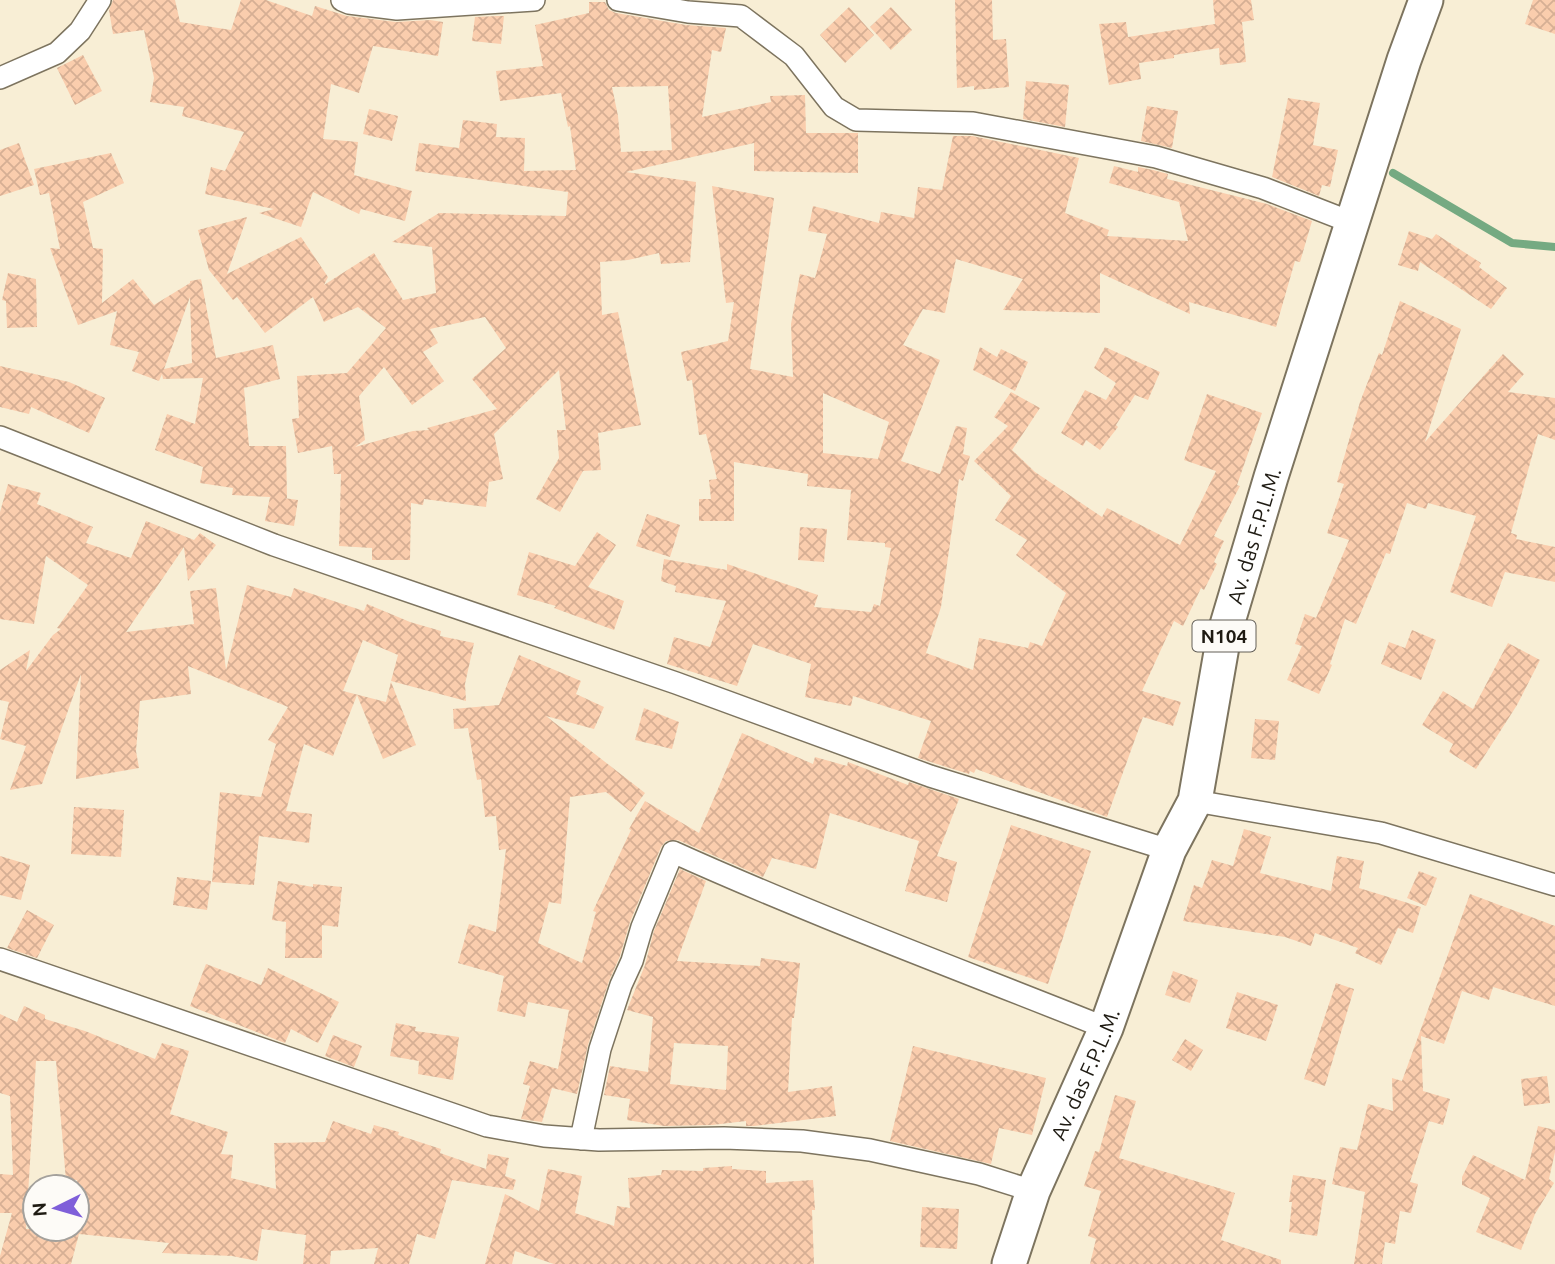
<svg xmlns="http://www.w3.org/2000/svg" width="1555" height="1264" font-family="Ubuntu,sans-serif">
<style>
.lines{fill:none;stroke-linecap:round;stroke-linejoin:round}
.stream{stroke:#75aa82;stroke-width:8}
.building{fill:url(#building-cross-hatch);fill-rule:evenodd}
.street-casing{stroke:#7d745f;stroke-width:24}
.primary-casing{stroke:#7d745f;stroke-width:37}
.street{stroke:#fff;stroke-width:21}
.primary{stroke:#fff;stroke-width:33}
.labels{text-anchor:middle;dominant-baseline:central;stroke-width:6;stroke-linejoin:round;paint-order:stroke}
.shield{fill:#fdfbf7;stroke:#625e57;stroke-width:2}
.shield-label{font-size:19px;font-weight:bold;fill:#1f1b13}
.street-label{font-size:21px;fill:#1f1b13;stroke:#fdfbf7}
</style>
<defs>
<pattern id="building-cross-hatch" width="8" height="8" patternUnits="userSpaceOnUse" patternTransform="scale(1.75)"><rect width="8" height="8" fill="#facdad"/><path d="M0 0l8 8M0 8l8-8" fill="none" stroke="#d6af94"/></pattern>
</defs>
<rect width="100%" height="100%" fill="#f8eed5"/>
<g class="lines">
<path class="stream" d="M1393 173 1512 243 1555 247"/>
</g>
<path class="building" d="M113 0H175L180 22 231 30 241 0H266L312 16 315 6 347 16 396 22 430 20 443 22 438 56 373 46 359 93 331 84 323 139 358 142 354 175 412 191 405 221 361 209 359 214 313 192 301 227 259 213 274 209 205 194 211 167 225 171 244 132 182 116 184 107 150 102 154 78 144 30 113 34 109 10Z
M955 0H992L993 40 1006 39 1009 87 974 90V86L957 88Z
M1213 0H1251L1254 20 1242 22 1246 62 1220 65 1219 48 1174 55V58L1139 63 1141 79 1109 85 1099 24 1126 22 1128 37 1215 24Z
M1533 0H1555V34L1525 24Z
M589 2H605L609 10 616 13 686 25 726 28 721 52 712 50 702 117 771 102 770 96 805 95 806 133H858V173L754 171V143L626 172 696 182 690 262 661 264 659 253 628 260 600 262 602 315 618 312 641 425 598 433 601 470 583 471 560 512 536 499 559 458 557 430H566L559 370 494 434 503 479 489 482 486 507 424 499 423 505 411 503 410 560H372V548L339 546 341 474H334L332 446 298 453 292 419 299 418 297 376 347 373 386 328 358 307 324 322 313 297 265 333 237 297 233 300 209 270 198 230 247 217 227 274 301 237 328 277 324 285 374 253 403 300 436 293 432 247 392 242 439 213 566 216 568 192 415 171 419 143 459 148 463 120 497 124 496 137 525 138 524 171 576 170 570 126 568 127 561 93 500 101 496 71 543 66 535 25 589 13ZM668 86 672 150 621 152 618 116 612 87ZM485 317 506 348 472 379 497 409 427 428 429 430 413 431 355 447 365 440 359 396 384 367 412 405 444 381 423 352 438 343 430 329Z
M849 7 874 35 845 63 820 35Z
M891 7 912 30 891 50 870 27Z
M498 16H504L501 44 472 41 475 17Z
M83 55 102 91 75 105 57 68Z
M1026 81 1069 85 1065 127 1023 119Z
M1288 98 1320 103 1313 145 1338 150 1330 187 1322 185 1319 196 1272 177Z
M1147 106 1178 111 1172 148 1141 141Z
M369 109 398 116 392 141 363 134Z
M953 136H972L1079 158 1065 213 1109 230 1107 236 1188 241 1179 202 1109 183 1114 166 1138 172V167L1153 170 1168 174 1167 179 1267 204 1312 221 1300 262 1295 261 1276 327 1189 302 1190 314 1100 273V313L1003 310 1023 279 956 259 945 313 923 309 903 345 940 360 901 461 940 474 956 426 967 428 963 454 970 456 963 481 959 479 941 607 926 653 973 670 979 638 1028 648 1030 642 1042 646 1066 593 1016 555 1027 540 995 520 1011 496 974 461 1008 426 994 417 1011 392 1040 408 1012 450 1035 472 1102 517 1107 508 1180 545 1216 471 1184 460 1207 394 1262 413 1237 485 1240 486 1214 536 1224 541 1214 562 1217 564 1204 590 1201 588 1183 626 1174 621 1142 691 1181 702 1173 726 1143 717 1107 817 976 769 974 773 970 771 969 774 918 758 931 721 853 696 851 706 805 697 811 664 753 644 737 686 667 664 674 637 710 647 726 601 675 592 676 586 661 581 664 559 727 570V564L818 595 814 607 871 612 874 604 880 606 891 548 885 547V543L847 540 851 490 807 486 808 474 734 462V521H699V499H711L709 480 717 479 706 434 699 435 692 380 687 381 681 352 728 341 734 302 726 303 712 186 774 198 750 369 793 377 791 324 800 274 815 278 827 234 808 231 813 206 879 223 881 212 914 218 918 187 942 190ZM823 393 889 422 878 459 823 453Z
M19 143 34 185 0 196V150Z
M111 153 124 183 83 202 93 248 103 249 102 303 133 279 154 305 190 283V281L201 279 216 358 273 345 280 379 244 388 249 446H286L287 498H284L298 500 294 526 265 521 270 497 232 495 233 488 200 483 203 467 155 450 167 414 195 424 203 378 163 379 162 374 159 381 132 371 139 352 110 345 117 311 78 325 50 248 60 249 49 193 40 195 34 169ZM190 297 192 363 164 369Z
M1409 231 1432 239 1436 234 1481 263 1479 267 1507 288 1491 309 1420 262 1418 271 1398 265Z
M8 273 36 279 37 327 7 328 6 301 2 300Z
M1400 301 1461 329 1425 442 1503 354 1524 374 1508 392 1555 398V440L1538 434 1511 533 1517 535 1516 539 1555 547V582L1505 572 1492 607 1450 592 1476 516 1428 503 1426 509 1407 503 1390 554 1386 553 1356 624 1345 619 1330 664 1332 665 1319 694 1287 680 1302 646 1295 644 1305 614 1316 618 1349 540 1327 533 1344 484 1337 482 1360 402 1379 353 1382 355Z
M980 347 997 357 1001 349 1028 362 1015 391 973 370Z
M1105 347 1160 372 1148 400 1135 395 1116 425 1118 427 1100 450 1086 440 1083 446 1061 433 1085 390 1106 400 1116 383 1094 368Z
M0 366 69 382 105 398 89 433 31 407 29 414 0 407Z
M8 484 41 493 37 504 93 527 86 543 131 558 146 521 194 540 200 533 216 545 188 581 184 547 126 632 194 624 190 591 216 588 226 670 247 585 291 597 294 588 364 611 367 604 410 622 441 631 440 636 474 643 465 684 466 701 391 681 398 655 363 640 343 691 386 702 391 682 416 745 383 759 357 695 333 756 304 744 286 811 312 814 309 843 259 836 254 885 212 882 220 792 261 797 276 744 268 740 288 707 188 666 191 694 140 701 136 751 139 768 76 779 81 674 42 784 10 790 26 746 0 739 9 702 0 700V670L30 650 26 671 53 635 61 629 57 628 88 585 46 556 34 624 0 619V512Z
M647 514 680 525 670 557 636 546Z
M800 527 827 529 824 562 798 560Z
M597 532 616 545 588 587 624 601 614 630 554 608 556 606 517 595 529 552 575 566Z
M1412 630 1436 640 1421 680 1381 664 1389 642 1405 648Z
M1508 643 1540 660 1517 705 1476 769 1449 752 1453 744 1422 725 1443 691 1473 709Z
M519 655 581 681 576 694 604 707 594 729 546 716 645 793 631 812 606 792 570 797 561 904 549 902 538 943 582 963 596 912 593 911 631 830 629 829 645 801 699 833 742 733 813 764 815 757 847 766 848 762 908 785 909 782 959 799 937 856 957 862 947 902 905 891 919 841 830 813 816 869 772 858 763 877 678 840 666 841 661 847 630 922 620 956 609 981 588 1045 577 1094 552 1088 542 1122 521 1119 530 1086 523 1084 530 1061 558 1069 569 1010 528 1002 525 1017 497 1011 504 976 458 963 469 924 496 932 506 849 499 850 496 816 485 817 481 779 477 780 468 728 454 729 453 709 499 705Z
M644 708 679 722 672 749 635 740Z
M1255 719 1279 721 1275 760 1251 758Z
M74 807 124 810 121 857 71 854Z
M1011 825 1091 851 1048 984 968 957Z
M1244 829 1271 837 1260 873 1331 891 1337 856 1364 861 1359 888 1421 907 1413 933 1398 928 1381 965 1355 953 1358 948 1315 933 1311 946 1285 937 1183 921 1194 885 1202 888 1212 860 1233 866Z
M0 856 30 865 21 900 0 895Z
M680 869 706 881 677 961 760 966 761 958 800 963 794 1018H792L788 1092 832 1086 836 1116 754 1126H746V1121L712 1125 664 1126 627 1120 630 1099 604 1095 610 1066 648 1072 653 1017 627 1010 645 965 654 931ZM674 1043 728 1046 726 1090 670 1084Z
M1419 871 1437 878 1426 906 1407 898Z
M177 877 211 881 207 910 173 905Z
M278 881 313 887V884L342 887 338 927 322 925V958H285L286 922 272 920Z
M1470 894 1555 926V1006L1493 987 1489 1000 1462 991 1444 1044 1421 1036 1423 1091 1450 1099 1443 1125 1429 1121 1410 1182 1418 1184 1411 1213 1400 1211 1395 1244 1385 1242 1382 1264H1354L1365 1192 1332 1184 1340 1147 1357 1150 1368 1104 1393 1111 1392 1078 1402 1081Z
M27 910 54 925 37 958 7 948Z
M206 964 261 985 268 968 339 1002 318 1043 291 1029 285 1043 190 1006Z
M1173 971 1198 980 1190 1003 1165 995Z
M1336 983 1354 989 1325 1086 1304 1079Z
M1237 992 1278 1005 1266 1041 1226 1028Z
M24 1006 45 1015V1019L85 1031 155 1059 162 1043 189 1051 170 1114 228 1132 221 1154 233 1155 231 1178 276 1189 274 1143 325 1142 333 1121 371 1134 374 1125 399 1132 398 1135 441 1149 440 1153 486 1169 488 1154 509 1158 505 1176 516 1180 513 1190 452 1180 435 1239 417 1234 409 1264H374L378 1248 331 1251 330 1264H303L306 1235 262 1229 257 1261 232 1256 162 1253 169 1243 79 1234 71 1264H0V1256L12 1213H0V1174L13 1175 10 1096 0 1093V1014L17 1022ZM36 1061H56L66 1181 77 1180V1229H26Z
M396 1023 416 1027 415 1031 459 1037 453 1080 418 1074 419 1061 390 1056Z
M333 1035 362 1046 354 1067 325 1056Z
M1185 1039 1203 1050 1191 1071 1172 1060Z
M913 1046 1046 1078 1032 1135 999 1128 991 1164 890 1141Z
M1547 1076 1550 1103 1524 1106 1521 1079Z
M1115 1095 1136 1101 1119 1158 1235 1193 1221 1240 1281 1260V1264H1090L1096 1239 1088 1236 1101 1191 1084 1186 1095 1151 1099 1152Z
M1538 1126 1555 1130V1152L1549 1179 1554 1183 1535 1214 1521 1250 1476 1232 1490 1198 1462 1185V1177L1473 1155 1525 1180Z
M732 1166V1169L766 1171V1183L813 1180 815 1210H812L814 1264H554L515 1251 512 1264H485L505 1194 539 1211 548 1169 582 1176 575 1213 614 1226 617 1206 630 1208 628 1178 661 1175 662 1170 703 1171V1168Z
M1293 1175 1326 1180 1317 1236 1289 1232 1292 1202H1289Z
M922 1207 959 1209 957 1249 920 1247Z"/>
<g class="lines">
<g class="street-casing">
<path id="street" d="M342 0 349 3 397 9 534 0
M618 0 688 12 741 16 794 56 834 107 856 120 973 123 1156 157 1263 188 1353 223
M0 78 57 53 80 31 100 0
M0 437 274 545 676 683 930 776 1169 850
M1195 801 1381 833 1555 885
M0 959 487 1126 544 1136 599 1140 724 1138 802 1141 870 1150 979 1174 1033 1191
M581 1139 600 1049 621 985 632 961 642 927 673 852C815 916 961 970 1106 1028"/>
</g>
<g class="primary-casing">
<g id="primary">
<path id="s1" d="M1009 1264 1033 1191 1106 1028 1169 850 1195 801 1224 635 1271 477 1404 60 1426 0"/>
</g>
</g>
<use href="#street" class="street"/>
<use href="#primary" class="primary"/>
</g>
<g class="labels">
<rect class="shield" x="1192.5" y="620.5" width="63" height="31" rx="5"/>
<g class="shield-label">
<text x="1224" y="636">N104</text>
</g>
<g class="street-label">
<text stroke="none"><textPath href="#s1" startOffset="772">Av. das F.P.L.M.</textPath></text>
<text stroke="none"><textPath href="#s1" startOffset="205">Av. das F.P.L.M.</textPath></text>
</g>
</g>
<g transform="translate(56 1208) rotate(265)"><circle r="33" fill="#fdfbf7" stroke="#a4a19c" stroke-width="2"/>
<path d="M0-5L12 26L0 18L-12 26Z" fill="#7f5fd9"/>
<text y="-10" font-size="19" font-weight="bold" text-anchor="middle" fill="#1f1b13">N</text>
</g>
</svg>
